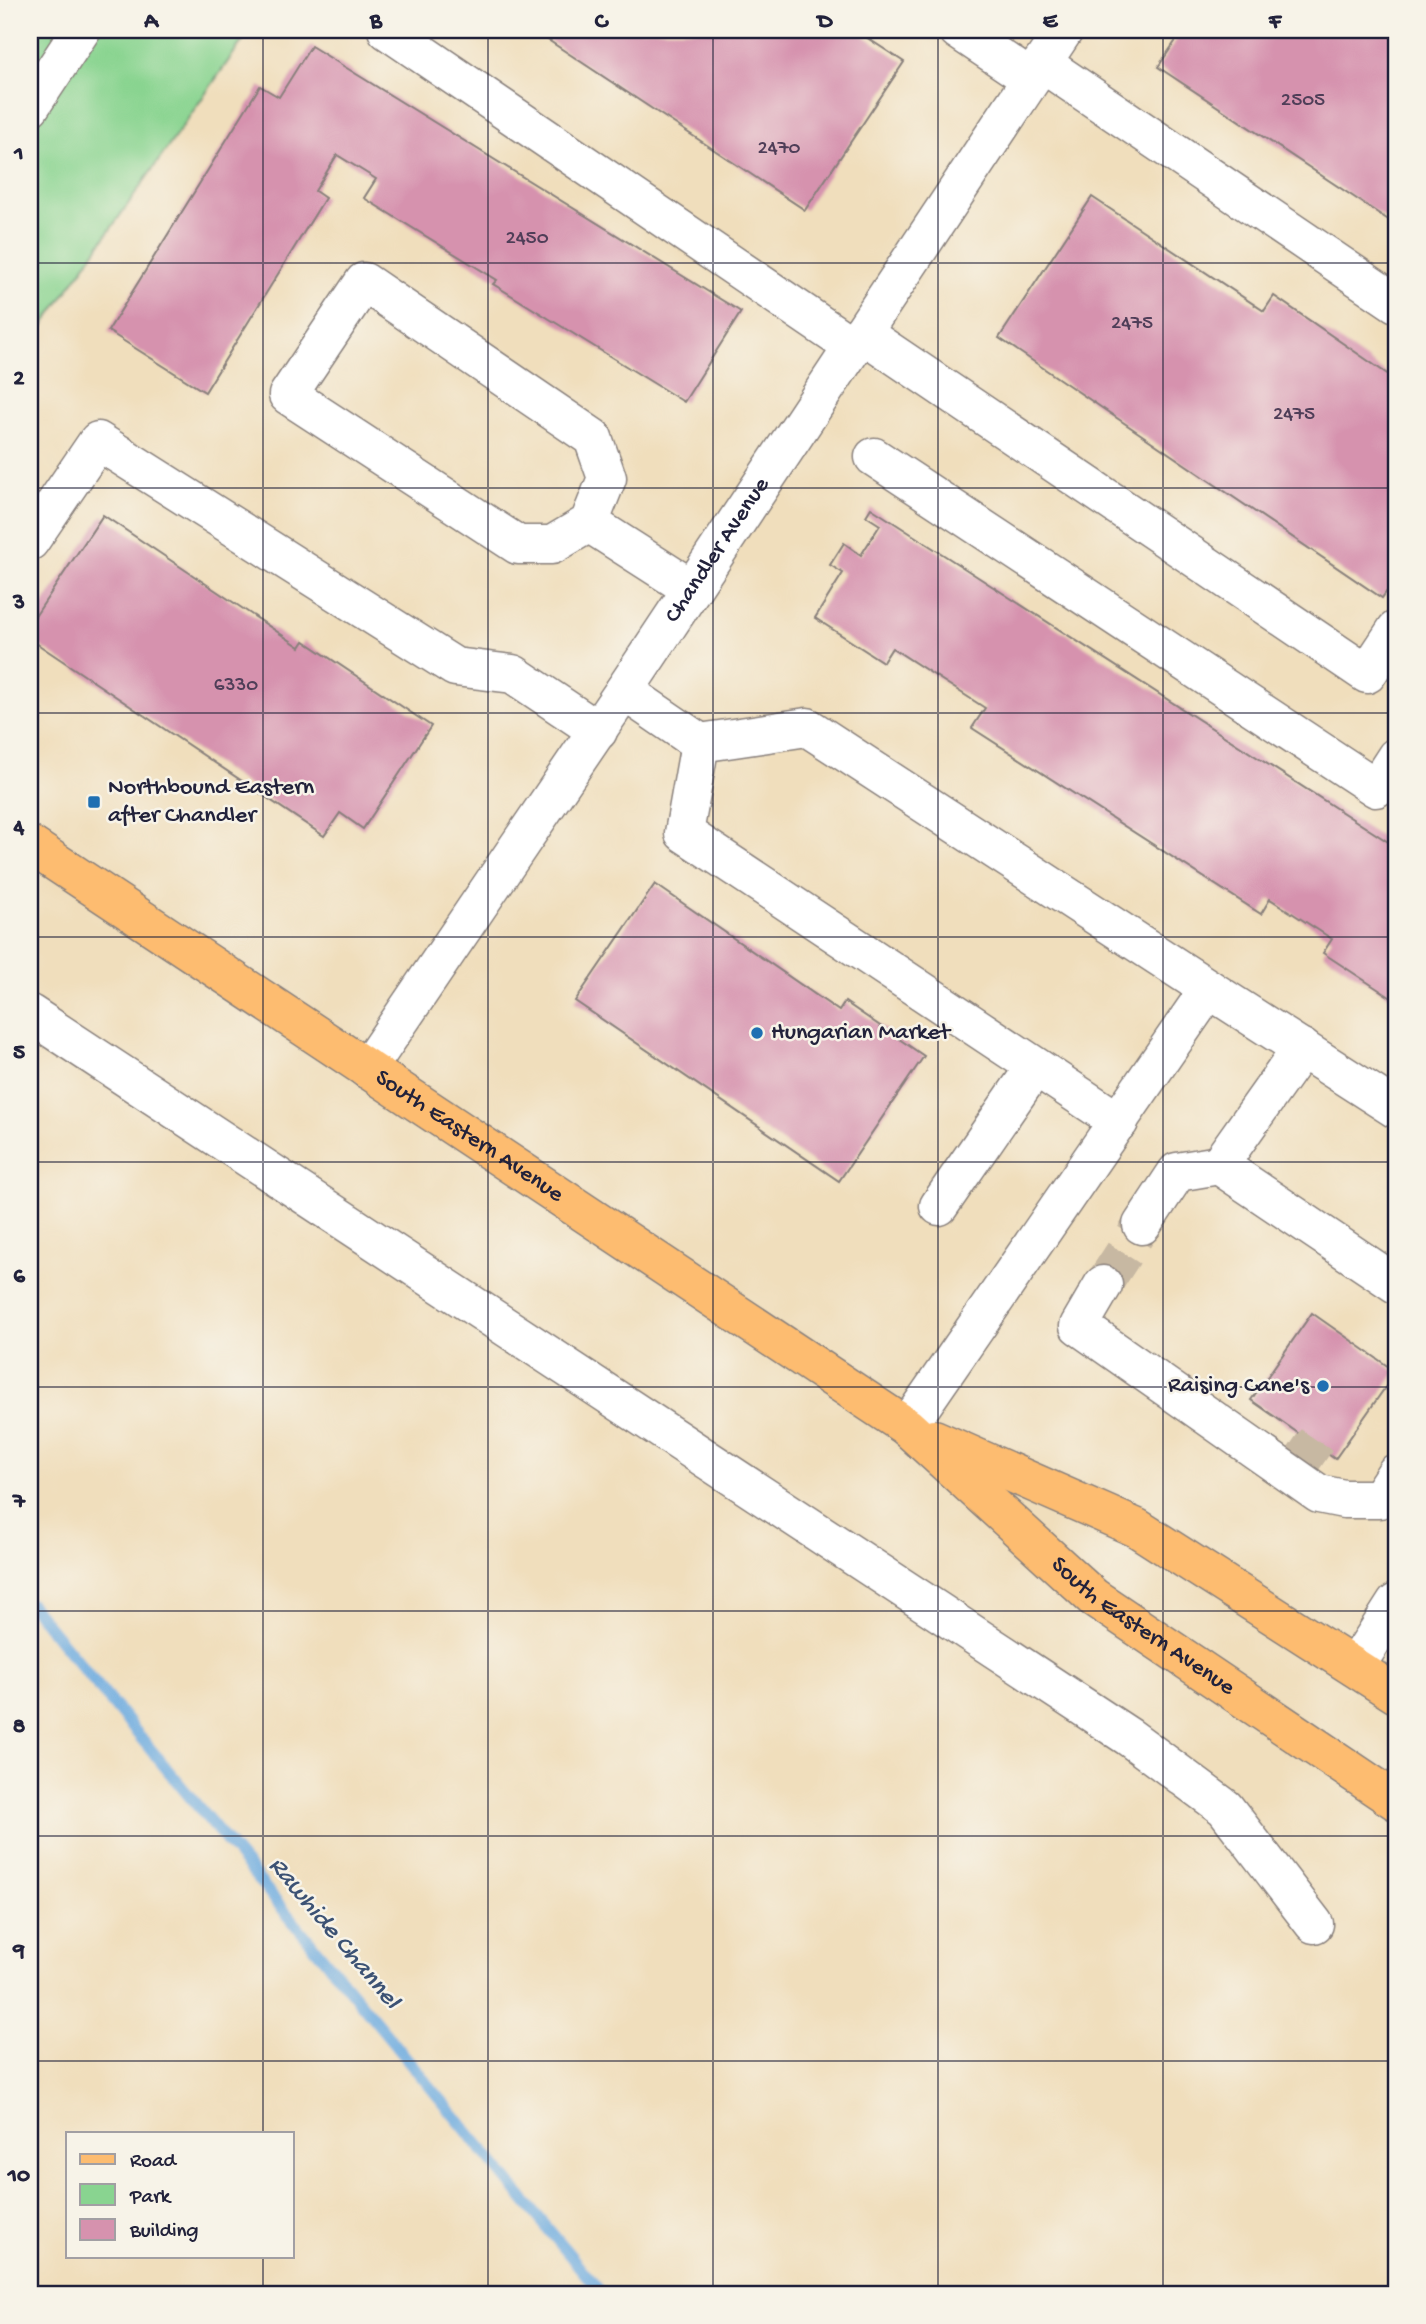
<svg xmlns="http://www.w3.org/2000/svg" width="1426" height="2324" font-family="'Gochi Hand',sans-serif">
<style>
.green{fill:#89d490;stroke:#567b66;stroke-width:2}
.lines{fill:none;stroke-linecap:round;stroke-linejoin:round}
.stream{stroke:#6dabdf;stroke-width:12}
.building{fill:#d692ae}
.minor-tunnel{stroke:#c7b8a2;stroke-width:38;stroke-dasharray:38 19;stroke-linecap:butt}
.minor-casing{stroke:#89807c;stroke-width:41}
.major-casing{stroke:#89807c;stroke-width:41}
.minor{stroke:#fff;stroke-width:38}
.major{stroke:#fdbc70;stroke-width:38}
.grid{fill:none;stroke:#22223b;stroke-width:2;stroke-opacity:0.55}
.poi-dot{fill:#1f6fb2;stroke:#f7f3e8;stroke-width:2.5}
.labels{text-anchor:middle;dominant-baseline:central;stroke-width:5;stroke-linejoin:round;paint-order:stroke}
.number-label{font-size:21px;fill:#4f3e58}
.street-label{font-size:24px;fill:#22223b;stroke:#f7f3e8}
.poi-label{font-size:24px;fill:#22223b;stroke:#f7f3e8;text-anchor:start}
.water-label{font-size:26px;font-style:italic;fill:#3c5274;stroke:#f7f3e8}
.neatline{fill:none;stroke:#22223b;stroke-width:2.5}
.grid-label{font-size:23px;text-anchor:middle;font-weight:bold;fill:#22223b}
</style>
<rect width="100%" height="100%" fill="#f7f3e8"/>
<filter id="ink" filterUnits="userSpaceOnUse"><feTurbulence type="fractalNoise" baseFrequency=".0143" numOctaves="2"/><feDisplacementMap in="SourceGraphic" scale="14" xChannelSelector="R" yChannelSelector="G"/><feConvolveMatrix kernelMatrix="1 2 1 2 8 2 1 2 1" color-interpolation-filters="sRGB"/></filter>
<filter id="wash" filterUnits="userSpaceOnUse"><feTurbulence type="fractalNoise" baseFrequency=".00686" numOctaves="4" result="noise"/><feDisplacementMap in="SourceGraphic" scale="28" xChannelSelector="R" yChannelSelector="G"/><feGaussianBlur stdDeviation="1.57" result="paint"/><feColorMatrix in="noise" values="0 0 0 0 0 0 0 0 0 0 0 0 0 0 0 0 0 1.4 0 .05"/><feComposite in="paint" operator="in"/></filter>
<g filter="url(#wash)">
<rect width="100%" height="100%" fill="#f0debc"/>
<path class="green" d="M30 30H250L30 344Z"/>
<g class="lines">
<path class="stream" d="M30 1604 602 2294"/>
</g>
<g id="blocks">
<path class="building" d="M533 30H855L904 62 805 210Z
M1183 30H1396V225L1158 67Z
M311 46 741 312 684 402 493 284 497 280 364 198 376 179 337 155 315 191 325 198 205 392 108 331 260 86 279 97Z
M1092 197 1264 311 1274 296 1396 380V578L1382 598 999 338Z
M871 508 1396 847V1001L1323 953 1332 939 1270 899 1261 914 972 728 985 708 892 648 883 662 815 618 843 573 830 565 844 543 861 555 880 525 866 516Z
M103 515 300 647 304 641 431 726 363 829 340 813 324 836 30 639V624Z
M655 884 839 1011 845 1002 924 1056 839 1181 575 1001Z
M1312 1313 1396 1372 1335 1459 1251 1400Z"/>
</g>
</g>
<g filter="url(#ink)">
<use href="#blocks" fill-opacity="0" stroke="#89807c" stroke-width="2"/>
<g class="lines">
<path class="minor-tunnel" d="M1103 1285 1142 1225
M1290 1445 1322 1467"/>
<g class="minor-casing">
<g id="minor">
<path d="M387 30 853 347"/>
<path d="M958 30 1031 79"/>
<path d="M1042 63 1396 303"/>
<path d="M30 107 81 30"/>
<path d="M862 333 1367 674 1396 630"/>
<path d="M874 457 1376 788 1396 757"/>
<path d="M589 523 607 478 593 438 364 282 288 395 518 545H552L589 523 692 589"/>
<path d="M30 541 98 441 455 667 513 674 598 731"/>
<path d="M624 691 700 743"/>
<path d="M30 1014 1129 1737 1225 1808 1314 1924"/>
<path d="M1302 1048 1219 1165 1396 1284"/>
<path id="s1" d="M367 1069 624 691 1064 30"/>
<path d="M1119 1122 684 833 700 743 807 727 1209 989"/>
<path d="M939 1206 1035 1067"/>
<path d="M1142 1225 1177 1172 1219 1165"/>
<path d="M1103 1285 1079 1326 1319 1494 1344 1499H1379L1396 1473"/>
<path d="M907 1427 1209 989 1396 1109"/>
<path d="M1355 1667 1396 1603"/>
</g>
</g>
<g class="major-casing">
<g id="major">
<path id="s2" d="M30 845 907 1427 1093 1597 1396 1801"/>
<path d="M934 1439 1137 1528 1396 1694"/>
</g>
</g>
<use href="#minor" class="minor"/>
<use href="#major" class="major"/>
</g>
</g>
<path class="grid" d="M263 30V2133M488 30V2294M713 30V2294M938 30V2294M1163 30V2294M30 263H1396M30 488H1396M30 713H1396M30 937H1396M30 1162H1396M30 1387H1396M30 1611H1396M30 1836H1396M30 2061H1396M263 2256V2294"/>
<g class="poi-dot">
<rect x="87" y="795" width="14" height="14" rx="3.5"/>
<circle cx="757" cy="1033" r="7"/>
<circle cx="1323" cy="1386" r="7"/>
</g>
<g class="labels">
<g class="number-label">
<text x="1303" y="101">2505</text>
<text x="779" y="149">2470</text>
<text x="527" y="239">2450</text>
<text x="1132" y="324">2475</text>
<text x="1294" y="415">2475</text>
<text x="236" y="686">6330</text>
</g>
<g class="street-label">
<text stroke="none"><textPath href="#s1" startOffset="626">Chandler Avenue</textPath></text>
<text stroke="none"><textPath href="#s2" startOffset="527">South Eastern Avenue</textPath></text>
<text stroke="none"><textPath href="#s2" startOffset="1362">South Eastern Avenue</textPath></text>
</g>
<g class="poi-label">
<text x="108" y="788">Northbound Eastern<tspan x="108" dy="28">after Chandler</tspan></text>
<text x="771" y="1033">Hungarian Market</text>
<text x="1309" y="1386" text-anchor="end">Raising Cane's</text>
</g>
<g class="water-label">
<text transform="translate(333 1934) rotate(50)">Rawhide Channel</text>
</g>
</g>
<rect width="1426" height="2324" fill="none" stroke="#f7f3e8" stroke-width="77"/>
<rect x="66" y="2132" width="228" height="126" fill="#f7f3e8" stroke="#a29fa3" stroke-width="2"/>
<rect x="80" y="2154" width="35" height="10" fill="#fdbc70" stroke="#a29fa3" stroke-width="2"/>
<text x="130" y="2166" font-size="21" fill="#22223b">Road</text>
<rect x="80" y="2184" width="35" height="21" fill="#89d490" stroke="#a29fa3" stroke-width="2"/>
<text x="130" y="2202" font-size="21" fill="#22223b">Park</text>
<rect x="80" y="2219" width="35" height="21" fill="#d692ae" stroke="#a29fa3" stroke-width="2"/>
<text x="130" y="2236" font-size="21" fill="#22223b">Building</text>
<rect x="38" y="38" width="1350" height="2248" class="neatline"/>
<g class="grid-label">
<text x="151" y="27">A</text>
<text x="376" y="27">B</text>
<text x="601" y="27">C</text>
<text x="825" y="27">D</text>
<text x="1050" y="27">E</text>
<text x="1275" y="27">F</text>
<text x="19" y="159">1</text>
<text x="19" y="384">2</text>
<text x="19" y="608">3</text>
<text x="19" y="833">4</text>
<text x="19" y="1058">5</text>
<text x="19" y="1282">6</text>
<text x="19" y="1507">7</text>
<text x="19" y="1732">8</text>
<text x="19" y="1956">9</text>
<text x="19" y="2181">10</text>
</g>
</svg>
